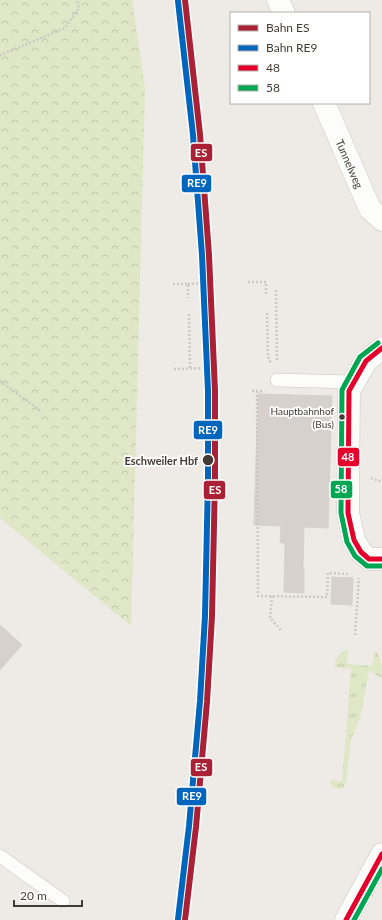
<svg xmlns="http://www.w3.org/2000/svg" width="382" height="920" font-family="Lato,sans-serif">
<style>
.grass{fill:url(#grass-tufts)}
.forest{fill:url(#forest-crowns)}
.building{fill:#d6d1cd;stroke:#d6d1cc}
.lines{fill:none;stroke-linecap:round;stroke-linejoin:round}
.lane-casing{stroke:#cac6c2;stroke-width:14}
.street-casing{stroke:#cac6c2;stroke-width:23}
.path{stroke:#ccc9c5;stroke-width:2.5;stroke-dasharray:2 2;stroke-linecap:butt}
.lane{stroke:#fcfcfb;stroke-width:13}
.street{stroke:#fcfcfb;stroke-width:22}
.bus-1-casing{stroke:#fff;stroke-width:8}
.bus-2-casing{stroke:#fff;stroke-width:8}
.bus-1{stroke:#e4002b;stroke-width:5}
.bus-2{stroke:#00a651;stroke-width:5}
.rail-1-casing{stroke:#fff;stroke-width:9}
.rail-2-casing{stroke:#fff;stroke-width:9}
.rail-1{stroke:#aa2135;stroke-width:6}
.rail-2{stroke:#0065bd;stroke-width:6}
.bus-dot{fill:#423b33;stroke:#fff;stroke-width:1.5}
.labels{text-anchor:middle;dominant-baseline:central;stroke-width:3.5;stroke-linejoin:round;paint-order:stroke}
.bus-label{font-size:10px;fill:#423b33;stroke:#fff;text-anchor:end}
.street-label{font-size:11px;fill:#423b33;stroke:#fff}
.stop-label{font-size:11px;font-weight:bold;fill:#423b33;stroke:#fff;text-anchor:end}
.line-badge{stroke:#fff;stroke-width:1.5}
.badge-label{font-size:11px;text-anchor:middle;font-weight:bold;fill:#fff}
</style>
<defs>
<pattern id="grass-tufts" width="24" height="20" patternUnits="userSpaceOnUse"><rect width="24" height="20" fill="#dfe7c6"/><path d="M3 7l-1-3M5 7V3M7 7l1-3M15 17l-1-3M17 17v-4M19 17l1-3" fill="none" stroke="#c1c7ab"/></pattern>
<pattern id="forest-crowns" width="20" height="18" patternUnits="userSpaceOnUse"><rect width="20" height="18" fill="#dfe7c6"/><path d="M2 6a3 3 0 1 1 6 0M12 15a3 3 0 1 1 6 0" fill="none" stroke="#c1c7ab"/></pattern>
</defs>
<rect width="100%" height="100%" fill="#eeeae6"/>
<path class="grass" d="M348 649 347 664 372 666 375 650C382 659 382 667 382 679L369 670 360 719 351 739 346 783 342 789H337L332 786 330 783 331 780 342 782 351 669 335 667C334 659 340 651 348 649Z"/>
<path class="forest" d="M0 0H132L145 89 131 626 0 518Z"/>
<path class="building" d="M258 394 332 396 328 528 304 527 303 568H304V593L284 592 285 544 280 542 281 526 254 525Z
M332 577 353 578 352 605 331 604Z
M0 625 22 645 0 670Z"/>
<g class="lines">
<g class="lane-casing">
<path id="lane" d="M277 380 353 382
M0 856 63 901"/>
</g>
<g class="street-casing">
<g id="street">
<path d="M278 0 284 13"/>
<path id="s1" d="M324 103 370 209 382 220"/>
<path d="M382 348 366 361 349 391 348 513 354 540 361 552 369 559H382"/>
<path d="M346 920 382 854"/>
</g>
</g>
<path class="path" d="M0 56 3 54 65 28 79 8 77 0
M248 282H266V295
M173 284H188V298
M188 284 204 283
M276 290 277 362
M267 313 268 356 271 364
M189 314 190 368
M174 369 208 368
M0 381 42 412
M252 391H263
M257 391 258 596 327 597 328 573 350 574
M371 478 382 482
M272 596 270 618 281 630
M355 635 359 578"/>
<use href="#lane" class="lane"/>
<use href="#street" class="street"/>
<g class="bus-1-casing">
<path id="bus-1" d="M382 348 366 361 349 391 348 513 354 540 361 552 369 559H382
M346 920 382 854"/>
</g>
<g class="bus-2-casing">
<path id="bus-2" d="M378 343 360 357 342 390 341 513 347 542 355 556 367 566H382
M354 920 382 869"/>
</g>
<use href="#bus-1" class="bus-1"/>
<use href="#bus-2" class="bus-2"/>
<g class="rail-1-casing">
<path id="rail-1" d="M185 0 200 134 209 255 215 391V480L212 616 207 702 196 827 185 920"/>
</g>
<g class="rail-2-casing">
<path id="rail-2" d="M178 1 193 135 202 255 208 391V480L205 616 200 701 189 826 178 919"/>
</g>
<use href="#rail-1" class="rail-1"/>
<use href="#rail-2" class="rail-2"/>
</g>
<g class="bus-dot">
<circle cx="342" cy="417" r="3.5"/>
<circle cx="208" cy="460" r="6"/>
</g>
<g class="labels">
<g class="bus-label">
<text x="334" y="411">Hauptbahnhof<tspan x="334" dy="13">(Bus)</tspan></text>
</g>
<g class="street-label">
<text stroke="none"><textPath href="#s1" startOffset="66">Tunnelweg</textPath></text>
</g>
<g class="stop-label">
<text x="198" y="460">Eschweiler Hbf</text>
</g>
</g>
<g class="line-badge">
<rect x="190" y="143" width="23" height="19" rx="4" fill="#aa2135"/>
<rect x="181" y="174" width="31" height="19" rx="4" fill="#0065bd"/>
<rect x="193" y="420" width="30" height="20" rx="4" fill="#0065bd"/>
<rect x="337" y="447" width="23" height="20" rx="4" fill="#e4002b"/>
<rect x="330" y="480" width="23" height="19" rx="4" fill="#00a651"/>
<rect x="203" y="480" width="23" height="20" rx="4" fill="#aa2135"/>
<rect x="190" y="758" width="23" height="19" rx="4" fill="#aa2135"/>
<rect x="176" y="787" width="31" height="19" rx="4" fill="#0065bd"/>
</g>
<g class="badge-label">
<text x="201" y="157">ES</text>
<text x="197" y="187">RE9</text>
<text x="208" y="434">RE9</text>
<text x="348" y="461">48</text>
<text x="341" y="493">58</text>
<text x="215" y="494">ES</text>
<text x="201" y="771">ES</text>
<text x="192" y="800">RE9</text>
</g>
<rect x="230" y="12" width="140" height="92" fill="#ffffff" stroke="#b3b1ad"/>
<rect x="238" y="25" width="20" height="6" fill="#aa2135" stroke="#b3b1ad"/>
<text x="266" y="32" font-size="12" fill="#423b33">Bahn ES</text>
<rect x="238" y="45" width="20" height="6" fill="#0065bd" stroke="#b3b1ad"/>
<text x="266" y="52" font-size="12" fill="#423b33">Bahn RE9</text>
<rect x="238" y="65" width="20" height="6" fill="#e4002b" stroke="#b3b1ad"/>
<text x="266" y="72" font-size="12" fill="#423b33">48</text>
<rect x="238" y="85" width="20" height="6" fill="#00a651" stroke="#b3b1ad"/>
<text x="266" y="92" font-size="12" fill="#423b33">58</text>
<path d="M14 900v6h68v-6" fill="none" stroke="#423b33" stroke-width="2"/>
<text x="20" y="900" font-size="12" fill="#423b33" stroke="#ffffff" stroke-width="3" paint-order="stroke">20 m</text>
</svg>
